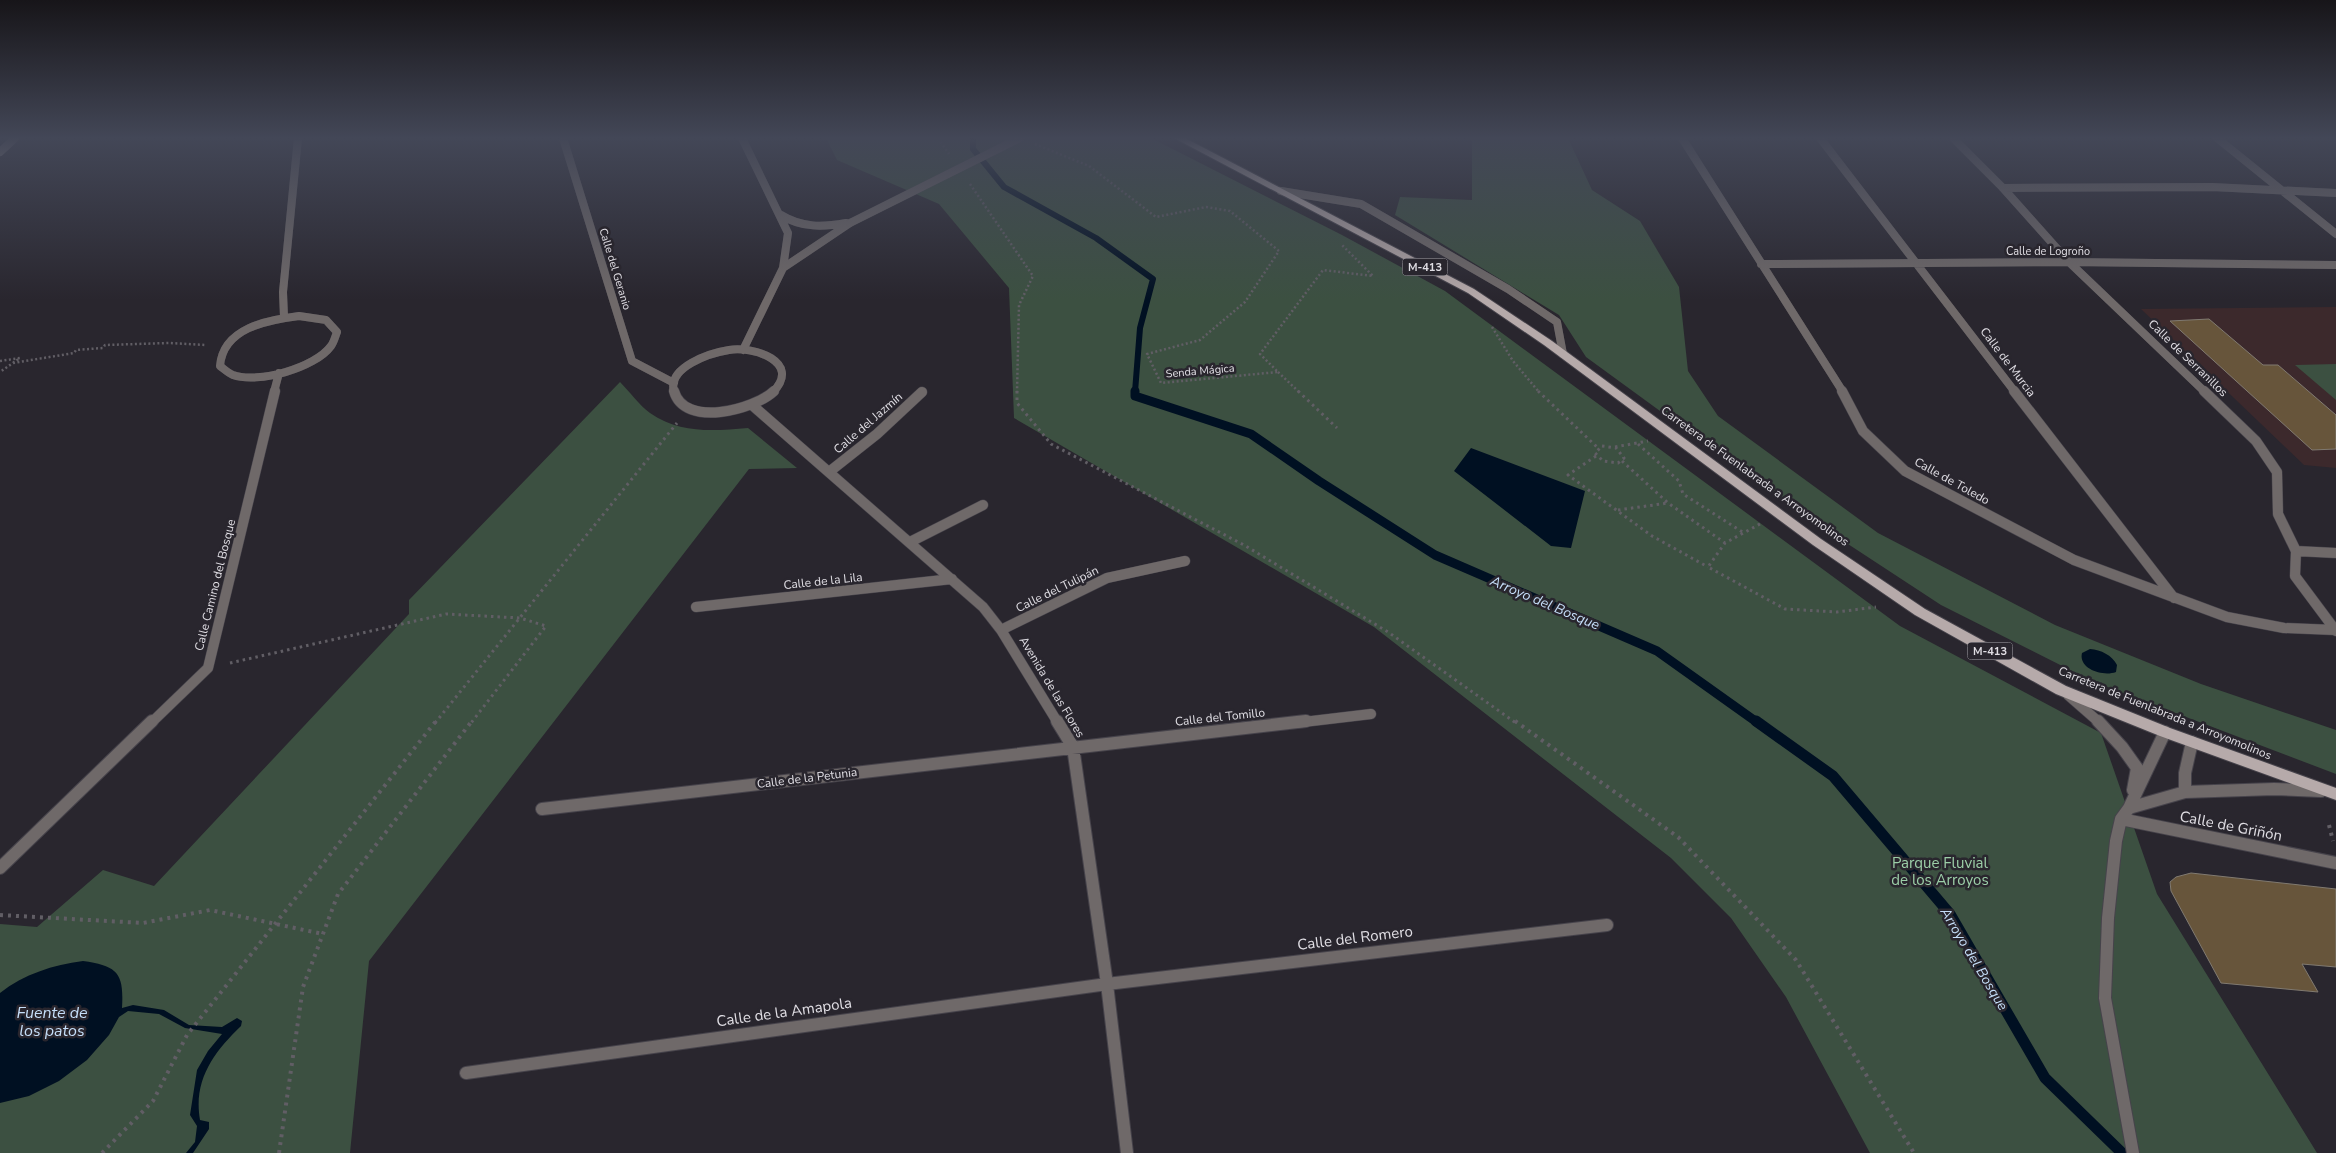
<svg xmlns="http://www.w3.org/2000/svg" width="2336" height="1153" font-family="'Nunito Sans',sans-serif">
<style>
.education{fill:#3c292c}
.green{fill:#3c5041}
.water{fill:#001022}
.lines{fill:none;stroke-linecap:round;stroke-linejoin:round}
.stream-far2{stroke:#001022;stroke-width:6}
.stream-far1{stroke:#001022;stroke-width:9}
.stream{stroke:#001022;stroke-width:11}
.building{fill:#67553b;stroke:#807a71}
.lane-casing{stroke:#46434b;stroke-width:8}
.street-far2-casing{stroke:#46434b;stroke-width:8}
.street-far1-casing{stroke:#46434b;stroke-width:11}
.street-casing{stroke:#46434b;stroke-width:14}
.secondary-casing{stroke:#46434b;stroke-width:8}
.primary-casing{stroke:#46434b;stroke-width:2}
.path-far2{stroke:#615e65;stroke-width:2.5;stroke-dasharray:2 2.5;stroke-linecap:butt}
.path-far1{stroke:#615e65;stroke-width:3;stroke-dasharray:2.5 4;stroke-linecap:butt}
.path{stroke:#615e65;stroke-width:4;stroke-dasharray:3 5;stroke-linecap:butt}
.lane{stroke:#6f6969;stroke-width:8}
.street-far2{stroke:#6f6969;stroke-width:8}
.street-far1{stroke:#6f6969;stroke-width:10}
.street{stroke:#6f6969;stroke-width:12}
.secondary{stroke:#978e8d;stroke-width:8}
.primary{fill:#b6aaaa;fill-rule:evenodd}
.street-bridge-casing{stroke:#46434b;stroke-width:8;stroke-linecap:butt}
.street-bridge{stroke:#6f6969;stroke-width:8}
.labels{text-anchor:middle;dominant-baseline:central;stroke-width:5;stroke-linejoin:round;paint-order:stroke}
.far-street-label{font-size:11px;fill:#e0dee4;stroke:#29262e}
.shield{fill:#29262e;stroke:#a9a7ad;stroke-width:1}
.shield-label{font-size:11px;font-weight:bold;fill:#e0dee4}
.street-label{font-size:12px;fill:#e0dee4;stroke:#29262e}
.water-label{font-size:14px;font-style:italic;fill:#c5def9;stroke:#29262e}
.near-street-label{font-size:15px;fill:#e0dee4;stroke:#29262e}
.near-park-label{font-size:15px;fill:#9ccfa8;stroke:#29262e}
.near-water-label{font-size:16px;font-style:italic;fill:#c5def9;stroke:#29262e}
</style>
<rect width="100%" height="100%" fill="#29262e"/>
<path class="education" d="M2336 307V468L2304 465 2141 309Z"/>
<path class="green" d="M826 138H1151L1342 235 1445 291 1900 626 2101 733 2157 894 2317 1153H1870L1786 997 1731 918 1671 858 1374 627 1014 418 1009 288 939 204 837 160Z
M1472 138H1568L1592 190 1640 221 1679 287 1688 371 1718 416 1878 533 2055 625 2201 684 2336 730V774L2094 682 1941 605 1793 508 1586 357 1559 315 1395 215 1400 197 1472 200Z
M2336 364V400L2295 365Z
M620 382C630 392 639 405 650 413 681 434 713 431 748 428L797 468 749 469 369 961 350 1153H0V924L37 927 103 870 154 886 409 614V600Z"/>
<path class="water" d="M1471 448 1585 491 1571 548 1551 546 1454 471Z
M2090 649C2101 650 2112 655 2117 665L2116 672C2103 677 2078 669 2082 653Z
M83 961C118 966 124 973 122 1008L133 1005 164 1010 189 1025 222 1027 237 1018 242 1021 241 1026C214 1052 193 1080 200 1120L209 1122V1129L193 1153H186L195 1142 197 1126 190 1115 197 1070 208 1051 222 1034 185 1028 159 1014 128 1011 119 1017 109 1035 87 1060 59 1081 29 1096 0 1103V993C24 974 53 965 83 961Z"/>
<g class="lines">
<path class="stream-far2" d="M973 138V149L1004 187 1096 238 1153 279 1140 328 1135 392"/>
<path class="stream-far1" d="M1135 391V396L1251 434 1319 481 1435 555 1657 651 1758 723"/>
<path class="stream" d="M1756 721 1833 776 1950 914 2045 1078 2122 1153"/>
</g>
<path class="building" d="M2209 319 2263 365H2278L2336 415V449L2312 450 2170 321Z
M2191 873 2336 889V967L2302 964 2318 992 2221 983 2171 891 2170 882 2176 877Z"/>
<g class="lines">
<g class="lane-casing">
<path id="lane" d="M1281 191 1361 204 1508 289 1557 322 1563 354"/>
</g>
<g class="street-far2-casing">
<path id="street-far2" d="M563 138 632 361 674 383
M742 138 788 233 783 268
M1682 138 1843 392
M1820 138 2015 392
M1953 138 2003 188 2069 262 2205 392
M2217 138 2336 234
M2003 188 2212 187 2336 193
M781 215C802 228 823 227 846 223
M1761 264 2069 262 2336 265
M299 316 326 320 337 332C335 337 334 342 331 346 315 368 258 384 233 375 228 373 224 369 220 366 223 328 267 320 299 316Z
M284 317 283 292 298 138
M743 350 783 268 850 223
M274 392 279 373
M674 392C667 367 710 353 729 350 754 346 802 362 773 392"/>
</g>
<g class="street-far1-casing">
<path id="street-far1" d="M674 391C684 428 754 410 774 391
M1842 391 1863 431 1905 471 2074 560 2227 617 2284 628 2335 630
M2014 391 2174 598
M2204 391 2256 441 2277 472 2278 514 2296 551 2295 576 2336 631
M752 405 983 607 1001 630 1058 723
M829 472 877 434 922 392
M910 542 983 505
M2296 551 2336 553
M696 607 952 579
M1001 630 1107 578 1185 561
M2068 695 2100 723
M151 723 208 668 275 391
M1295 723 1371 714"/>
</g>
<g class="street-casing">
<path id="street" d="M1057 721 1073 747 1107 984 1127 1153
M2098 721 2122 747 2137 768 2133 790
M2185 792V773L2192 742
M2129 808 2185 792 2274 789 2321 791
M542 809 1306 721
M2121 819 2336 863
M0 868 152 721
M466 1073 1107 984 1607 925
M2133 1153 2105 998 2108 918 2116 841 2121 819 2129 808 2165 732"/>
</g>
<g class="secondary-casing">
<path id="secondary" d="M0 152 15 138"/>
</g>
<g class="primary-casing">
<path id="primary" d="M1174 138H1185L1474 289 1552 341 1821 539 1925 609 2066 686 2170 728 2336 788V800L2160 736 2056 694 1915 615 1813 545 1544 345 1468 293Z"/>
</g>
<path class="path-far2" d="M938 138 949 154
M1035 144 1089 166 1156 217 1206 207 1230 211 1279 251 1245 302 1200 340 1147 354 1161 383 1278 372 1260 354 1323 270 1373 276 1342 245
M970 184 1033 276 1019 305 1017 392
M1492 327 1513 361 1539 392
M0 361 20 358 0 372
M13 363 74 353 76 350 103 348 105 345 169 343 206 345
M1278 372 1299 392"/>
<path class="path-far1" d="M1017 391V403L1051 444 1244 545 1388 632 1516 723
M1298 391 1337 428
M1538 391 1598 448
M1638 444 1679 481 1683 494 1744 533
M1602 446 1616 448 1624 458 1618 463 1603 461 1595 453Z
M1615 447 1648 441
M1596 456 1568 475 1652 536 1708 567
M1622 461 1668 503 1725 543
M1618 510 1668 503
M1760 524 1725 543 1708 567 1785 609 1837 612 1876 607
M230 663 446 614 520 618 546 626 471 723
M435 723 677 423"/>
<path class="path" d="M1515 721 1678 837 1796 960 1914 1153
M2329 825 2333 841
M0 915 143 923 210 910 323 934
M102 1153 153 1101 187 1035 436 721
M279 1153 303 987 338 894 472 721"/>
<use href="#lane" class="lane"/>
<use href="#street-far2" class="street-far2"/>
<use href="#street-far1" class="street-far1"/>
<use href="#street" class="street"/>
<use href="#secondary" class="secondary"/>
<use href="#primary" class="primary"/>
<g class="street-bridge-casing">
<path id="street-bridge" d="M850 223 1020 138"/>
</g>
<use href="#street-bridge" class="street-bridge"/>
</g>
<linearGradient id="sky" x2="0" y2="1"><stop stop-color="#171519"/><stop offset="0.46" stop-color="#434757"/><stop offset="1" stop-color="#434757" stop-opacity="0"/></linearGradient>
<rect width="2336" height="300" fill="url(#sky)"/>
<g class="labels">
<g class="far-street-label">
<text x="2048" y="251">Calle de Logroño</text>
<text transform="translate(615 269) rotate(73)">Calle del Geranio</text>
<text transform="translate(1200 371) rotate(-5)">Senda Mágica</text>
</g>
<g class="shield">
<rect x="1402.5" y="258.5" width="45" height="17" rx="4"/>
<rect x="1967.5" y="642.5" width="45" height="17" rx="4"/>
</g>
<g class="shield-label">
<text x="1425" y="267">M-413</text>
<text x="1990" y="651">M-413</text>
</g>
<g class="street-label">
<text transform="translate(2188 358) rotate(44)">Calle de Serranillos</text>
<text transform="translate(2008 362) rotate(53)">Calle de Murcia</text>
<text transform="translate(868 423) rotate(-41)">Calle del Jazmín</text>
<text transform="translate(1755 476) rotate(36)">Carretera de Fuenlabrada a Arroyomolinos</text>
<text transform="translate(1952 481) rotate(29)">Calle de Toledo</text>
<text transform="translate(823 581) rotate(-6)">Calle de la Lila</text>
<text transform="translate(215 585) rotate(-76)">Calle Camino del Bosque</text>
<text transform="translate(1057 589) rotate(-26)">Calle del Tulipán</text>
<text transform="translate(1052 687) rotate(59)">Avenida de las Flores</text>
<text transform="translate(2165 713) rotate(22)">Carretera de Fuenlabrada a Arroyomolinos</text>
<text transform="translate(1220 717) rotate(-6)">Calle del Tomillo</text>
<text transform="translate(807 778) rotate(-7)">Calle de la Petunia</text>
</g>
<g class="water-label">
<text transform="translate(1545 603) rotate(23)">Arroyo del Bosque</text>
<text transform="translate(1974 959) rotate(59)">Arroyo del Bosque</text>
</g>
<g class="near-street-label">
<text transform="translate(2231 826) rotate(11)">Calle de Griñón</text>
<text transform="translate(1355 938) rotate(-7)">Calle del Romero</text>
<text transform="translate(784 1012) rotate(-8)">Calle de la Amapola</text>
</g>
<g class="near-park-label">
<text x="1940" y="863">Parque Fluvial<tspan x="1940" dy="17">de los Arroyos</tspan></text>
</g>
<g class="near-water-label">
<text x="52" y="1013">Fuente de<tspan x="52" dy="18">los patos</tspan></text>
</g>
</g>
</svg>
